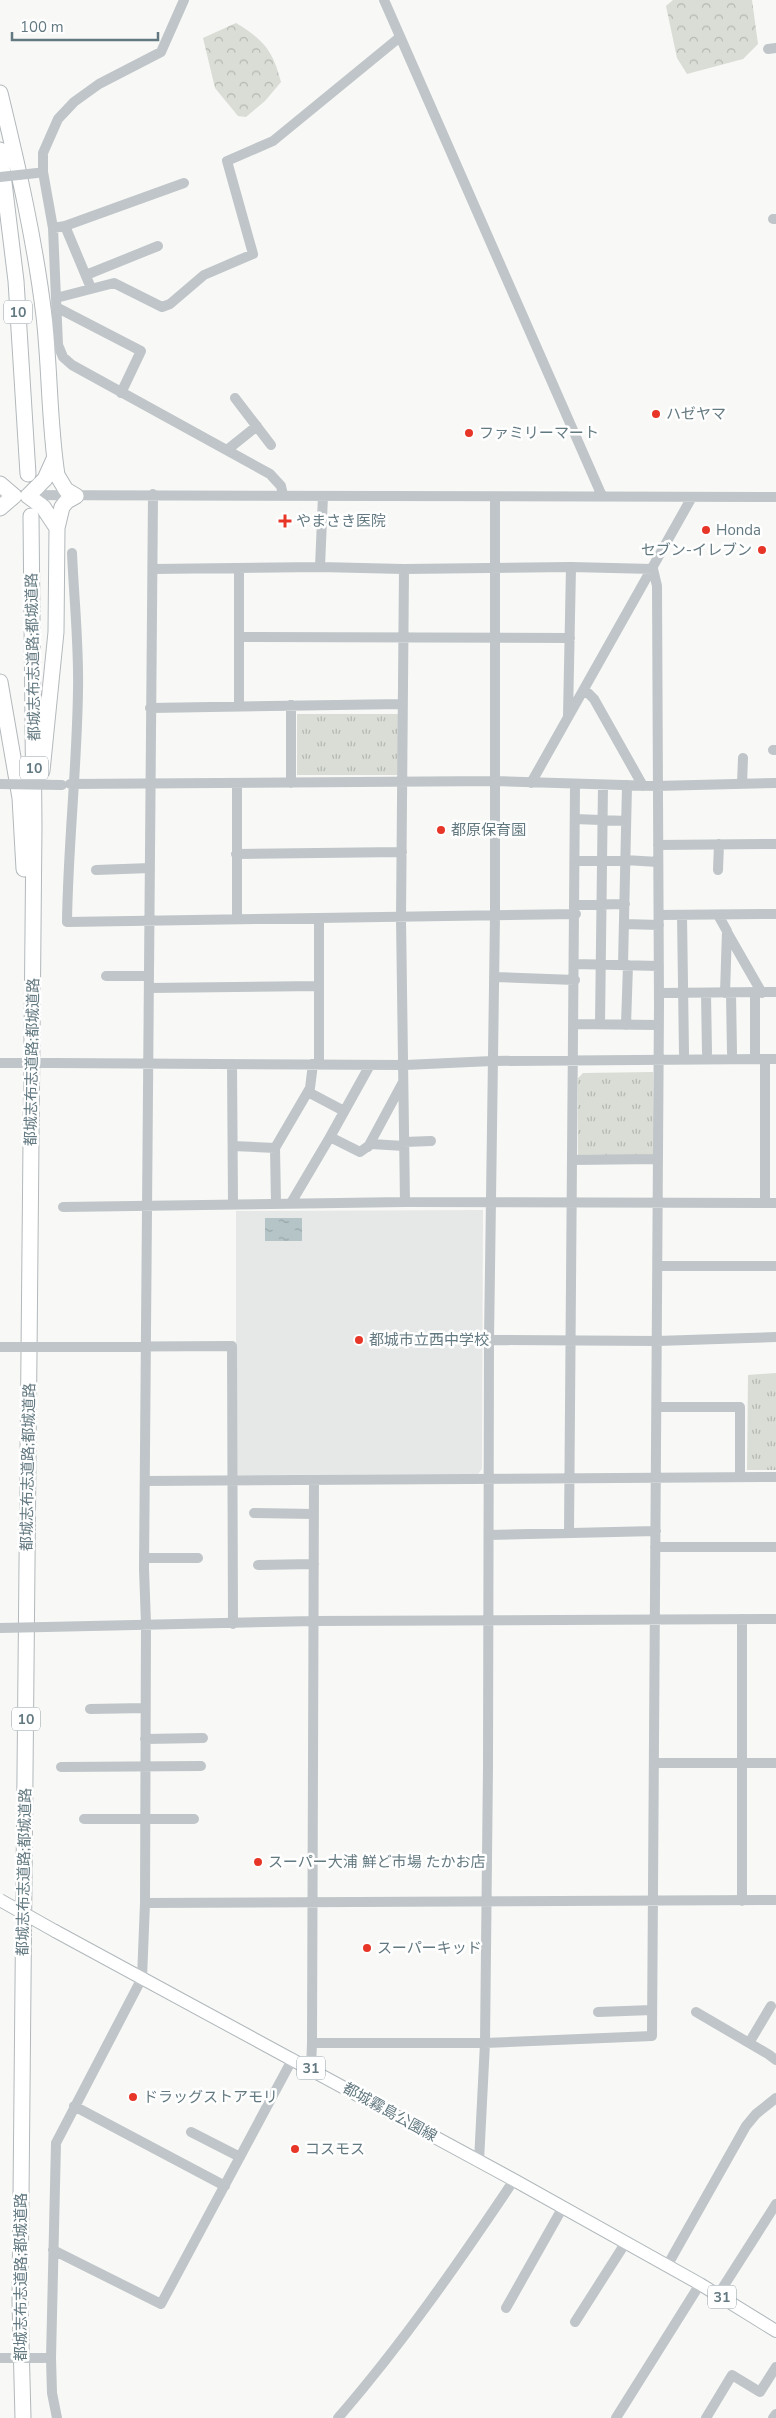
<svg xmlns="http://www.w3.org/2000/svg" width="776" height="2418" font-family="'Nunito Sans','Noto Sans JP',sans-serif">
<style>
.built{fill:#e6e8e7}
.forest{fill:url(#forest-crowns)}
.park{fill:url(#park-tufts)}
.water{fill:url(#water-ripples)}
.lines{fill:none;stroke-linecap:round;stroke-linejoin:round}
.major-casing{stroke:#b0b8bb;stroke-width:14}
.highway-casing{stroke:#b2b8bb;stroke-width:17}
.minor{stroke:#bfc5c8;stroke-width:10}
.major{stroke:#fff;stroke-width:12}
.highway{stroke:#fff;stroke-width:15}
.major-bridge-casing{stroke:#b0b8bb;stroke-width:14;stroke-linecap:butt}
.minor-bridge{stroke:#bfc5c8;stroke-width:10}
.major-bridge{stroke:#fff;stroke-width:12}
.poi-dot{fill:#e73527;stroke:#fff;stroke-width:2}
.labels{text-anchor:middle;dominant-baseline:central;stroke-width:5;stroke-linejoin:round;paint-order:stroke}
.shield{fill:#fff;stroke:#92a1a7;stroke-width:1}
.shield-label{font-size:14px;font-weight:bold;fill:#637981}
.poi-label{font-size:15px;fill:#637981;stroke:#fff;text-anchor:start}
.street-label{font-size:15px;fill:#637981;stroke:#fff}
</style>
<defs>
<pattern id="forest-crowns" width="20" height="18" patternUnits="userSpaceOnUse" patternTransform="scale(1.25)"><rect width="20" height="18" fill="#d9ddd5"/><path d="M2 6a3 3 0 1 1 6 0M12 15a3 3 0 1 1 6 0" fill="none" stroke="#b4b8b2"/></pattern>
<pattern id="park-tufts" width="24" height="20" patternUnits="userSpaceOnUse" patternTransform="scale(1.25)"><rect width="24" height="20" fill="#d9ddd5"/><path d="M3 7l-1-3M5 7V3M7 7l1-3M15 17l-1-3M17 17v-4M19 17l1-3" fill="none" stroke="#b4b8b2"/></pattern>
<pattern id="water-ripples" width="26" height="14" patternUnits="userSpaceOnUse" patternTransform="scale(1.25)"><rect width="26" height="14" fill="#b5c5c7"/><path d="M2 4q2-2 4 0t4 0M15 11q2-2 4 0t4 0" fill="none" stroke="#97a5a7"/></pattern>
</defs>
<rect width="100%" height="100%" fill="#f8f8f6"/>
<path class="built" d="M483 1210 482 1469 478 1474 238 1475 236 1473V1211Z"/>
<path class="forest" d="M673 0H752L758 44 743 59 687 74 677 58 666 6Z
M236 23C264 40 273 51 281 82L265 101 246 117 238 116 215 88 203 38Z"/>
<path class="park" d="M297 714H398V775H297Z
M653 1072 654 1157 578 1158V1078L583 1073Z
M776 1373V1470H747L748 1375Z"/>
<path class="water" d="M265 1218H302V1241H265Z"/>
<g class="lines">
<g class="major-casing">
<path id="major" d="M55 1931 514 2180 700 2284 776 2331"/>
</g>
<g class="highway-casing">
<path id="highway" d="M0 93C18 167 35 241 44 316 50 369 49 423 57 475L66 490 76 496
M0 150 16 281 28 474
M54 459 45 479 28 496 43 507 57 528
M0 484 14 496 0 508
M0 682 20 798 24 869
M42 771 56 632 57 528 62 507 67 501 76 496
M23 2418 20 2302 34 826 31 516"/>
</g>
<path class="minor" d="M384 0 602 496
M768 49 776 48
M773 219H776
M65 226 184 183
M53 228 58 345 63 357 72 365 270 474 281 486 283 495
M86 275 158 246
M91 288 65 226 53 228 43 172V153L58 119 74 102 99 84 161 52 184 0
M56 298 114 283 162 307 170 304 204 275 253 254 227 161 273 141 400 37
M56 307 141 351 121 393
M235 398 271 445
M227 450 257 426
M0 495 776 497
M72 553C74 599 79 645 78 690 77 768 68 845 67 922L576 914
M320 567 323 496
M153 569 320 567 404 569
M239 637 570 638
M584 689 594 699 643 786
M291 705V783
M239 706V568
M150 708 402 704
M568 716 571 567
M773 750H776
M531 783 692 497
M70 784 495 781 656 786 776 783
M742 784 743 758
M575 819 626 821
M658 845 776 844
M236 854 402 852
M625 860 658 862
M576 861H625
M96 870 150 868
M718 870 719 844
M576 905 625 904
M659 915 776 914
M682 915 684 1053
M718 915 727 931 725 993
M237 919V783
M624 924 659 925
M727 932 762 993
M575 964 659 966
M623 965 627 785
M106 976H149
M494 977 575 980
M149 988 319 986
M659 993 776 992
M706 993 707 1053
M731 993 732 1053
M574 1024 658 1025
M600 1024 603 785
M626 1025 628 965
M755 1053V993
M765 1059V1203
M53 1063 405 1065 492 1061 776 1059
M232 1064 233 1204
M319 1064V918
M370 1065 330 1137 360 1152 371 1144 404 1146
M308 1092 344 1111
M404 1142 431 1141
M233 1146 275 1148 276 1204
M368 1147 403 1082
M275 1148 310 1088 313 1064
M572 1160 657 1159
M405 1202 401 918 404 569 571 567 653 569
M291 1203 330 1137
M63 1207 405 1202 776 1203
M658 1266H776
M489 1340 657 1341 776 1337
M51 1347 232 1346 233 1624
M657 1407H740V1477
M314 1480 312 2043H485L652 2036 659 1005 657 586 653 569
M145 1481 776 1477
M254 1513 314 1514
M569 1533 575 785
M489 1535 656 1531
M655 1547H776
M144 1558H198
M258 1565 314 1564
M742 1619V1901
M46 1627 314 1621 776 1619
M90 1709 145 1708
M145 1739 203 1738
M654 1763H776
M61 1767 201 1766
M84 1819H194
M145 1903 776 1900
M598 2012 652 2010
M696 2012 768 2054 776 2060
M749 2043 771 2006
M311 2068 312 2043
M74 2106 225 2186
M191 2132 240 2157
M479 2161 485 2043 488 1766 489 1340 495 916V498
M53 2250 161 2304 293 2058
M667 2266 746 2126 756 2114 776 2098
M718 2295 776 2204
M506 2308 563 2207
M575 2322 626 2242
M46 2358H51L52 2393 57 2418
M51 2358 56 2143 142 1978 145 1903 146 1624 144 1569 153 494
M338 2418C403 2343 459 2262 514 2180
M616 2418 700 2284
M706 2418 732 2375 760 2392 776 2367
M773 2418 776 2414"/>
<use href="#major" class="major"/>
<use href="#highway" class="highway"/>
<g class="major-bridge-casing">
<path id="major-bridge" d="M0 1900 55 1931"/>
</g>
<path class="minor-bridge" d="M0 177 37 173
M0 784 62 785
M0 1063H53
M0 1347H51
M0 1628 46 1627
M0 2358H43"/>
<use href="#major-bridge" class="major-bridge"/>
</g>
<g class="poi-dot">
<circle cx="656" cy="414" r="5"/>
<circle cx="469" cy="433" r="5"/>
<path d="M282.5 513.5h5v5h5v5h-5v5h-5v-5h-5v-5h5z"/>
<circle cx="706" cy="530" r="5"/>
<circle cx="762" cy="550" r="5"/>
<circle cx="441" cy="830" r="5"/>
<circle cx="359" cy="1340" r="5"/>
<circle cx="258" cy="1862" r="5"/>
<circle cx="367" cy="1948" r="5"/>
<circle cx="133" cy="2097" r="5"/>
<circle cx="295" cy="2149" r="5"/>
</g>
<g class="labels">
<g class="shield">
<rect x="4" y="300.5" width="28" height="23" rx="4"/>
<rect x="20" y="756.5" width="28" height="23" rx="4"/>
<rect x="12" y="1707.5" width="28" height="23" rx="4"/>
<rect x="297" y="2056.5" width="28" height="23" rx="4"/>
<rect x="708" y="2285.5" width="28" height="23" rx="4"/>
</g>
<g class="shield-label">
<text x="18" y="312">10</text>
<text x="34" y="768">10</text>
<text x="26" y="1719">10</text>
<text x="311" y="2068">31</text>
<text x="722" y="2297">31</text>
</g>
<g class="poi-label">
<text x="666" y="414">ハゼヤマ</text>
<text x="479" y="433">ファミリーマート</text>
<text x="296" y="521">やまさき医院</text>
<text x="716" y="530">Honda</text>
<text x="752" y="550" text-anchor="end">セブン-イレブン</text>
<text x="451" y="830">都原保育園</text>
<text x="369" y="1340">都城市立西中学校</text>
<text x="268" y="1862">スーパー大浦 鮮ど市場 たかお店</text>
<text x="377" y="1948">スーパーキッド</text>
<text x="143" y="2097">ドラッグストアモリ</text>
<text x="305" y="2149">コスモス</text>
</g>
<g class="street-label">
<text transform="translate(33 657) rotate(-91)">都城志布志道路;都城道路</text>
<text transform="translate(32 1062) rotate(-89)">都城志布志道路;都城道路</text>
<text transform="translate(28 1467) rotate(-89)">都城志布志道路;都城道路</text>
<text transform="translate(24 1872) rotate(-89)">都城志布志道路;都城道路</text>
<text transform="translate(390 2112) rotate(29)">都城霧島公園線</text>
<text transform="translate(21 2277) rotate(-90)">都城志布志道路;都城道路</text>
</g>
</g>
<path d="M12 32v8h146v-8" fill="none" stroke="#637981" stroke-width="2.5"/>
<text x="20" y="32" font-size="15" fill="#637981" stroke="#ffffff" stroke-width="4" paint-order="stroke">100 m</text>
</svg>
